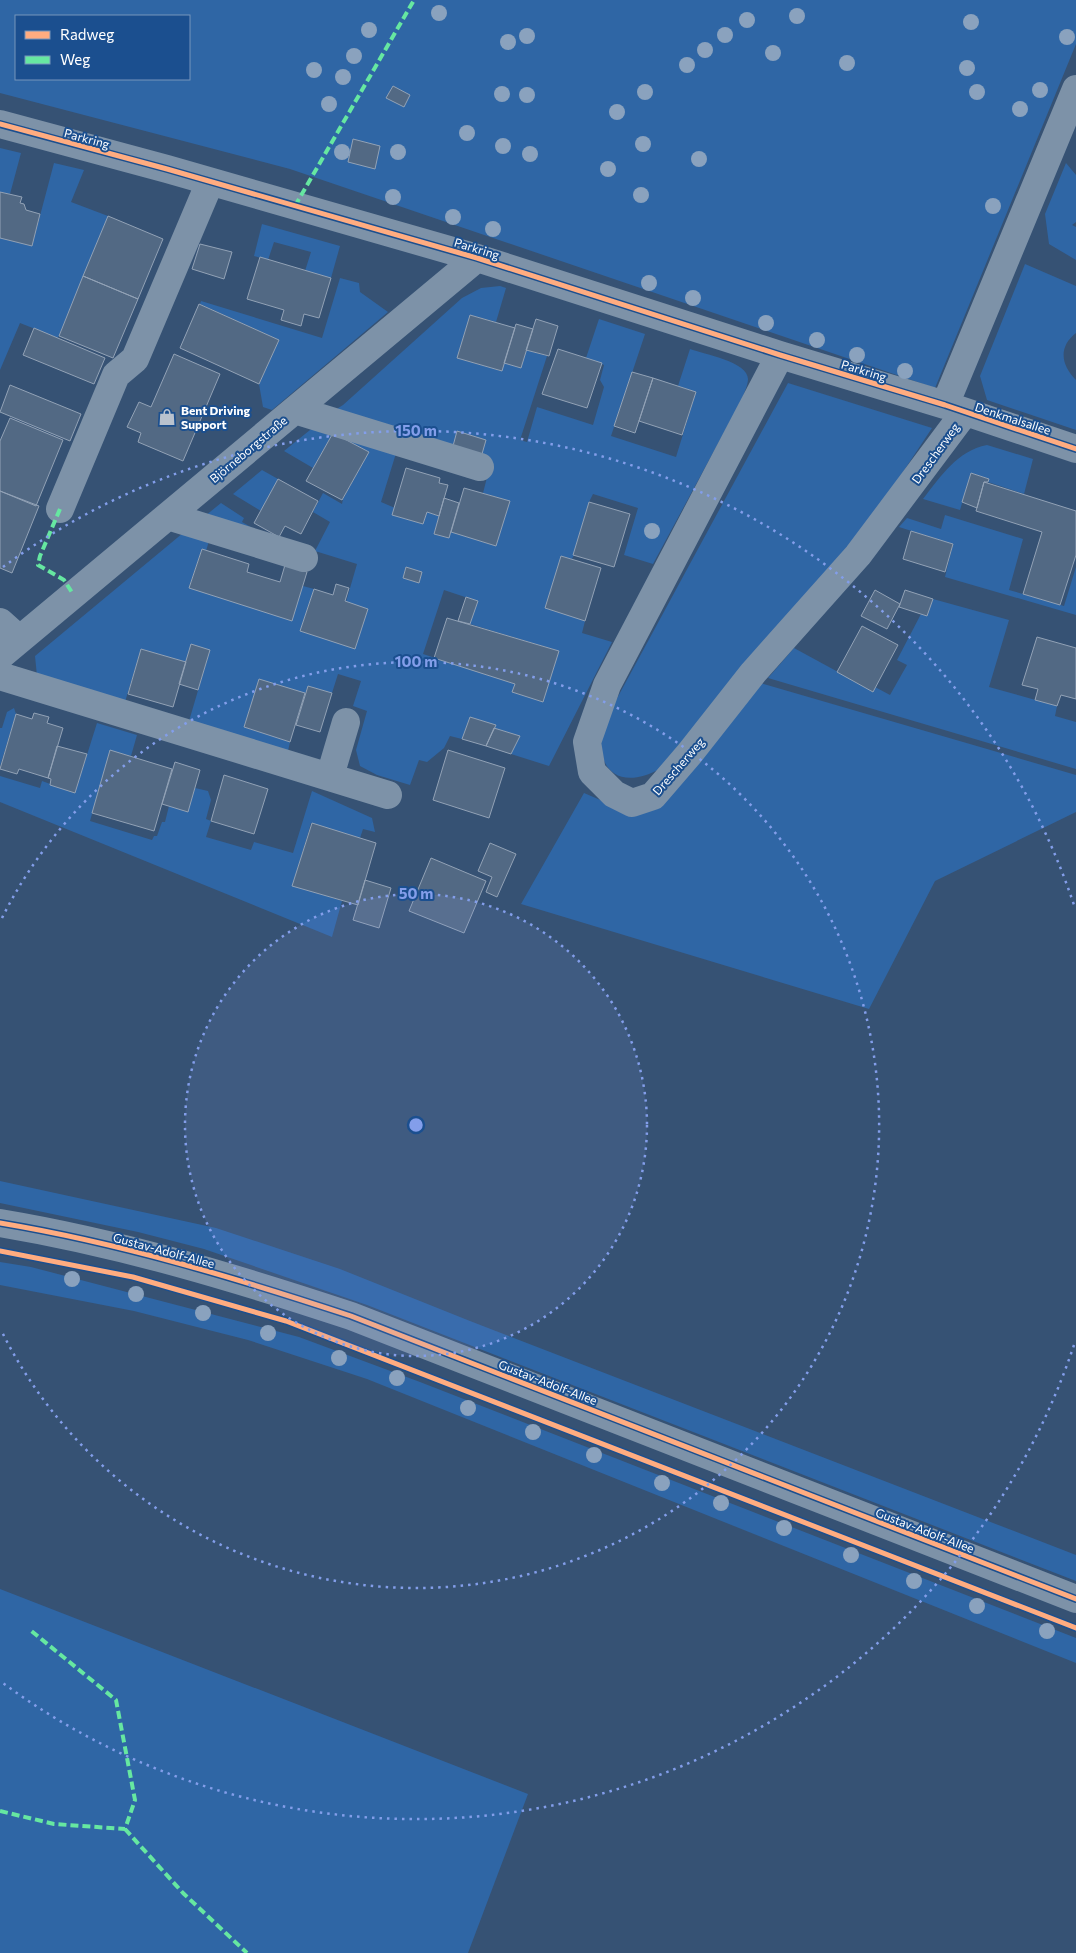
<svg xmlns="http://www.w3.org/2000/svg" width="1076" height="1953" font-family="Commissioner,sans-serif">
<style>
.green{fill:#2f66a5;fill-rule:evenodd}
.building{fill:#526984;stroke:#92a2b6}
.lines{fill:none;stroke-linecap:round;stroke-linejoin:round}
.minor{stroke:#7d92a8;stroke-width:28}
.quiet{stroke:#66e7a1;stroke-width:4;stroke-dasharray:8 4;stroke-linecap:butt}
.cycleway-casing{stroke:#1b4f8f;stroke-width:8}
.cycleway{stroke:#ffac80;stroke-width:5}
.tree{fill:#8aa2be}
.ring{fill:none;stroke:#839eea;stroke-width:2.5;stroke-dasharray:2.5 5}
.labels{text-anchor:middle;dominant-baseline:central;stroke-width:4;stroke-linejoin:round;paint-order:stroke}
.street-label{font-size:12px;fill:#fff;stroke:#1b4f8f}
.poi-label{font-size:12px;font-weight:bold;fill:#fff;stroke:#1b4f8f;text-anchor:start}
.centre{fill:#839eea;stroke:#1b4f8f;stroke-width:2.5}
.ring-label{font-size:15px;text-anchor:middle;font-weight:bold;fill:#839eea;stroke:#1b4f8f;stroke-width:4;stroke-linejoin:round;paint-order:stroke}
</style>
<rect width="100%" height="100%" fill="#365274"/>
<path class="green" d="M0 0H1076V44L935 388 290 169 0 93ZM16 16H189V79H16Z
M0 148 21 153 10 194 0 192Z
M54 163 84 170 71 202 108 216 58 338 20 323 0 370V238L32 246Z
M1066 163 1076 175V222L1072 225 1076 227V260L1049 244 1045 214Z
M262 224 340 246 331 278 305 271 311 252 274 242 268 260 254 256Z
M1025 264 1076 286V333C1058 347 1061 365 1076 380V430L987 400 980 376Z
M340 278 359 283 360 292 388 312 272 410 263 407 259 384 279 340 200 304 201 301 322 338Z
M500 286 506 288 496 322 470 315 457 358 501 371 504 363 521 368 526 350 547 356 520 440 527 442 537 407 593 425 604 387 600 380 604 365 586 358 599 319 645 334 611 436 676 457 696 392 678 386 690 349C704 354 748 362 748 379 748 385 744 393 742 399L653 564 624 555 638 508 593 494 589 502 574 555 572 559 561 556 546 608 585 621 582 633 612 642 549 766 511 754 520 736 494 728 496 725 470 717 462 739 450 736 444 748 427 762 419 760 410 785 377 775 360 766 356 750 367 711 353 706 361 681 338 674 332 693 308 686 305 694 259 679 244 727 290 742 288 751 189 721 210 650 186 662 141 649 125 702 37 676 35 656 183 533 209 541 206 551 202 549 189 587 303 586 314 589 301 631 355 648 368 609 346 602 357 564 315 551 330 522 313 512 323 493 342 504 343 499 369 452 333 433 313 468 284 451 315 426 397 450 381 502 395 508 393 515 423 524 427 512 439 516 434 534 448 538 451 532 496 546 510 501 483 493 491 462 327 415 343 405 462 298 481 288ZM406 567 422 572 419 583 403 578ZM444 590 477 601 470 624 559 651 543 702 512 692 515 684 423 654Z
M788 383 932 428 868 525 661 768C613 796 588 760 608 715Z
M987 445 1033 459 1024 494 988 482 989 479 971 473 960 510 923 499C941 476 957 451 987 445Z
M262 470 278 479 261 511 233 494Z
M221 503 244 518 242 522 263 534 205 516Z
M945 515 1023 539 1009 590 1064 606 1076 567V615L945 577 953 544 899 527 907 518 941 529Z
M933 599 1009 620 989 687 1057 706 1055 716 1076 722V769L768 678 794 648 873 691 875 687 890 695 907 665 897 660 921 614 927 616Z
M760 683 1076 775V812L935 881 869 1009 521 904 584 793 619 808Z
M14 708 16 714 0 766V728H2L7 712Z
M97 723 137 735 131 756 110 751 90 821 152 840 154 836H157L162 822H165L169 806 188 811 195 788 208 791 211 800 206 819 211 821 206 837 251 850 254 842 293 853 312 791 372 818 375 832 363 829 360 838 311 823 293 885 342 901 332 937 0 802V776L40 788 42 781 75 793Z
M0 1181 216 1228 340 1269 470 1321 1076 1555V1581L367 1305 204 1249 138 1232 0 1203Z
M0 1262 31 1267 299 1337 420 1382 1076 1638V1663L367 1379 248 1340 134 1311 0 1285Z
M0 1589 528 1794 468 1953H0Z"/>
<path class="building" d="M393 86 410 95 404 107 386 98Z
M353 139 380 146 375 169 348 162Z
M0 192 22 197 20 203 24 204 26 210 40 214 32 246 0 238Z
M108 216 163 239 138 299 83 276Z
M200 244 232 252 224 279 192 269Z
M260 257 331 278 319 318 304 314 301 326 281 320 284 310 247 299Z
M83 276 138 299 113 358 59 336Z
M199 304 279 340 259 384 180 348Z
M470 315 515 328 502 371 457 358Z
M536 319 558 326 549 356 526 350Z
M516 324 533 329 521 368 504 363Z
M34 328 105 358 94 384 23 355Z
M558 349 602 363 587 408 542 394Z
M174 354 220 374 183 461 138 442 141 433 127 427 139 402 151 407Z
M632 372 653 378 635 433 614 426Z
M653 378 696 392 682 435 639 421Z
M10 385 81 414 70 441 0 412Z
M10 418 63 440 36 506 0 491V441Z
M457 431 486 440 482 454 453 446Z
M333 433 369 452 342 500 306 481Z
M406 468 440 478 439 483 448 485 439 516 427 512 423 524 392 515Z
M971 473 989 479 988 482H984L977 508 962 502Z
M278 479 318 501 301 534 285 526 279 537 254 523Z
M984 482 1076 511V555L1060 605 1023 594 1042 532 976 511Z
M464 488 510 501 496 546 451 532Z
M0 491 39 506 12 573 0 568Z
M444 498 459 503 449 538 434 534Z
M589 502 630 514 614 567 573 555Z
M911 531 953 544 945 572 903 559Z
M202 549 249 564 247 572 280 582 285 565 307 572 292 621 189 588Z
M561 556 601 568 585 621 545 608Z
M406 567 422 572 419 583 403 578Z
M336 584 349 588 345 601 368 609 355 649 300 631 314 589 333 595Z
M875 590 900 604 887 629 861 616Z
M905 590 933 599 927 616 899 607Z
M466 597 478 601 470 624 458 621Z
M447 618 559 651 543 702 512 692 515 684 434 658Z
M862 626 898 645 873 692 837 672Z
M1037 637 1076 648V699L1061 695 1057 706 1035 700 1038 689 1022 685Z
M191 644 210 650 198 690 179 684Z
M141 649 186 662 173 707 128 694Z
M259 679 305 693 290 742 244 727Z
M308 686 332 693 320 732 296 725Z
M34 713 49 717 47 723 63 728 48 778 19 769 17 774 0 769 16 714 32 719Z
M470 717 496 725 486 746 462 739Z
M494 728 520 736 511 754 486 746Z
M57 746 87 754 75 793 50 785 51 779 48 778Z
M110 750 172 769 154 831 92 813Z
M448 750 505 768 489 818 433 800Z
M175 762 200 770 188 812 162 804Z
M224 775 268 789 254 834 211 821Z
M312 823 376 843 358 905 292 886Z
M490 843 516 854 497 897 486 892 492 877 478 871Z
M431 858 486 881 464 933 409 911Z
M365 880 391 888 379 928 353 920Z"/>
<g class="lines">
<path class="minor" d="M0 124 167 169 477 258 780 355 945 405 1076 449
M780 355 607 685 587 742 592 772 614 794 632 803 653 796 690 753 753 673 858 555 965 412
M945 405 1076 89
M295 410 480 467
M60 509 116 375 135 359 210 182
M168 516 304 558
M0 622 19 639
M0 656 477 258
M0 676 388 795
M330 776 346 722
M0 1223C120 1243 236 1278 351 1316L1076 1599"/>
<path class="quiet" d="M295 206 414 0
M60 509 40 556 38 565 64 580 73 594
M0 1811 54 1824 125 1829 135 1800 116 1700 29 1629
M125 1829 183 1893 247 1953"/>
<g class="cycleway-casing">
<path id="cycleway" d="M0 124 167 169 477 258 780 355 945 405 1076 449
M0 1223C120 1243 236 1278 351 1316L1076 1599
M0 1251 133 1277 286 1321 1076 1628"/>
</g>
<use href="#cycleway" class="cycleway"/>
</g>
<g class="tree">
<circle cx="439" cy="13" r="8"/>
<circle cx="797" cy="16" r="8"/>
<circle cx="747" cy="20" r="8"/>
<circle cx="971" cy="22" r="8"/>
<circle cx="369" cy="30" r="8"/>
<circle cx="725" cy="35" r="8"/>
<circle cx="527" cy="36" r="8"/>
<circle cx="1067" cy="37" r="8"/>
<circle cx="508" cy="42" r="8"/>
<circle cx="705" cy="50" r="8"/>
<circle cx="773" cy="53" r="8"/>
<circle cx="354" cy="56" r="8"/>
<circle cx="847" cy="63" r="8"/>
<circle cx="687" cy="65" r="8"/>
<circle cx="967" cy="68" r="8"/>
<circle cx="314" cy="70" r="8"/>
<circle cx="343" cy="77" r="8"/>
<circle cx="1040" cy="90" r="8"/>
<circle cx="645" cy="92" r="8"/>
<circle cx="977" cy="92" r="8"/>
<circle cx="502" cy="94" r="8"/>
<circle cx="527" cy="95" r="8"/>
<circle cx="329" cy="104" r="8"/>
<circle cx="1020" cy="109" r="8"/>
<circle cx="617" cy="112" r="8"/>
<circle cx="467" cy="133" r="8"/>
<circle cx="643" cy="144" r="8"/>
<circle cx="503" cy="146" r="8"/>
<circle cx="342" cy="152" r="8"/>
<circle cx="398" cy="152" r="8"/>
<circle cx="530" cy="154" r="8"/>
<circle cx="699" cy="159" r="8"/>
<circle cx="608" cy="169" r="8"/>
<circle cx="641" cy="195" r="8"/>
<circle cx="393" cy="197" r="8"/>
<circle cx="993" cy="206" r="8"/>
<circle cx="453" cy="217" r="8"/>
<circle cx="493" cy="229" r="8"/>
<circle cx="649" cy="283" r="8"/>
<circle cx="693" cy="298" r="8"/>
<circle cx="766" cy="323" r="8"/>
<circle cx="817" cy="340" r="8"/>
<circle cx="857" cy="355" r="8"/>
<circle cx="905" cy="371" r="8"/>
<circle cx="652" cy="531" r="8"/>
<circle cx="72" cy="1279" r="8"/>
<circle cx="136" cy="1294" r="8"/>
<circle cx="203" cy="1313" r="8"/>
<circle cx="268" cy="1333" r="8"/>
<circle cx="339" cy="1358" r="8"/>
<circle cx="397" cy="1378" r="8"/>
<circle cx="468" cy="1408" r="8"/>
<circle cx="533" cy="1432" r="8"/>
<circle cx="594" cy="1455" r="8"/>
<circle cx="662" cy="1483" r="8"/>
<circle cx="721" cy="1503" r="8"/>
<circle cx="784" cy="1528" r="8"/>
<circle cx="851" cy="1555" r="8"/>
<circle cx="914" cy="1581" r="8"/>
<circle cx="977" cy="1606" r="8"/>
<circle cx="1047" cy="1631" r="8"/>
</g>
<circle cx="416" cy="1125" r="231" fill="#839eea" fill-opacity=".12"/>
<g class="ring">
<circle cx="416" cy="1125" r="231"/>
<path d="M2 918A463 463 0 1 1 2 1332"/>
<path d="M1074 1345A694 694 0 0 1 3 1683M3 567A694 694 0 0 1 1074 905"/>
</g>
<defs>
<g id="shop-bare" transform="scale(1.35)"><path d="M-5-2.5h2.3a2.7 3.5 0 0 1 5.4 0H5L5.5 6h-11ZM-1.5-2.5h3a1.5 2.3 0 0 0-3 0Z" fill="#b9c2ce" stroke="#1b4f8f" stroke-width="2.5" paint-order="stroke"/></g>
</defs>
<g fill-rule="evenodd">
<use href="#shop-bare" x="167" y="417"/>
</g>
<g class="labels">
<g class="street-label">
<text transform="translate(87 138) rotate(15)">Parkring</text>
<text transform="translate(477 248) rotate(17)">Parkring</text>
<text transform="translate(864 370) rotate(17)">Parkring</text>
<text transform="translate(1013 418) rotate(18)">Denkmalsallee</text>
<text transform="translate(248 449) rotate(-40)">Björneborgstraße</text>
<text transform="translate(935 453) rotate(-54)">Drescherweg</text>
<text transform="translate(678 766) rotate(-49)">Drescherweg</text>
<text transform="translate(164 1250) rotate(15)">Gustav-Adolf-Allee</text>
<text transform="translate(548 1382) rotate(21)">Gustav-Adolf-Allee</text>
<text transform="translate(925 1530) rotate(21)">Gustav-Adolf-Allee</text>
</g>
<g class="poi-label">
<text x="181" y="410">Bent Driving<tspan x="181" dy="14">Support</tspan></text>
</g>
</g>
<circle cx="416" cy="1125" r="8" class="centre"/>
<g class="ring-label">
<text x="416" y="436">150 m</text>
<text x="416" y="667">100 m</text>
<text x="416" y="899">50 m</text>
</g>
<rect x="15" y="15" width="175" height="65" fill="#1b4f8f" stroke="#7695bc"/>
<rect x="25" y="31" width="25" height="8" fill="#ffac80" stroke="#7695bc"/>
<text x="60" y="40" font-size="15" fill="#ffffff">Radweg</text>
<rect x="25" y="56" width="25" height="8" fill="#66e7a1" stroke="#7695bc"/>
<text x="60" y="65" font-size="15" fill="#ffffff">Weg</text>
</svg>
